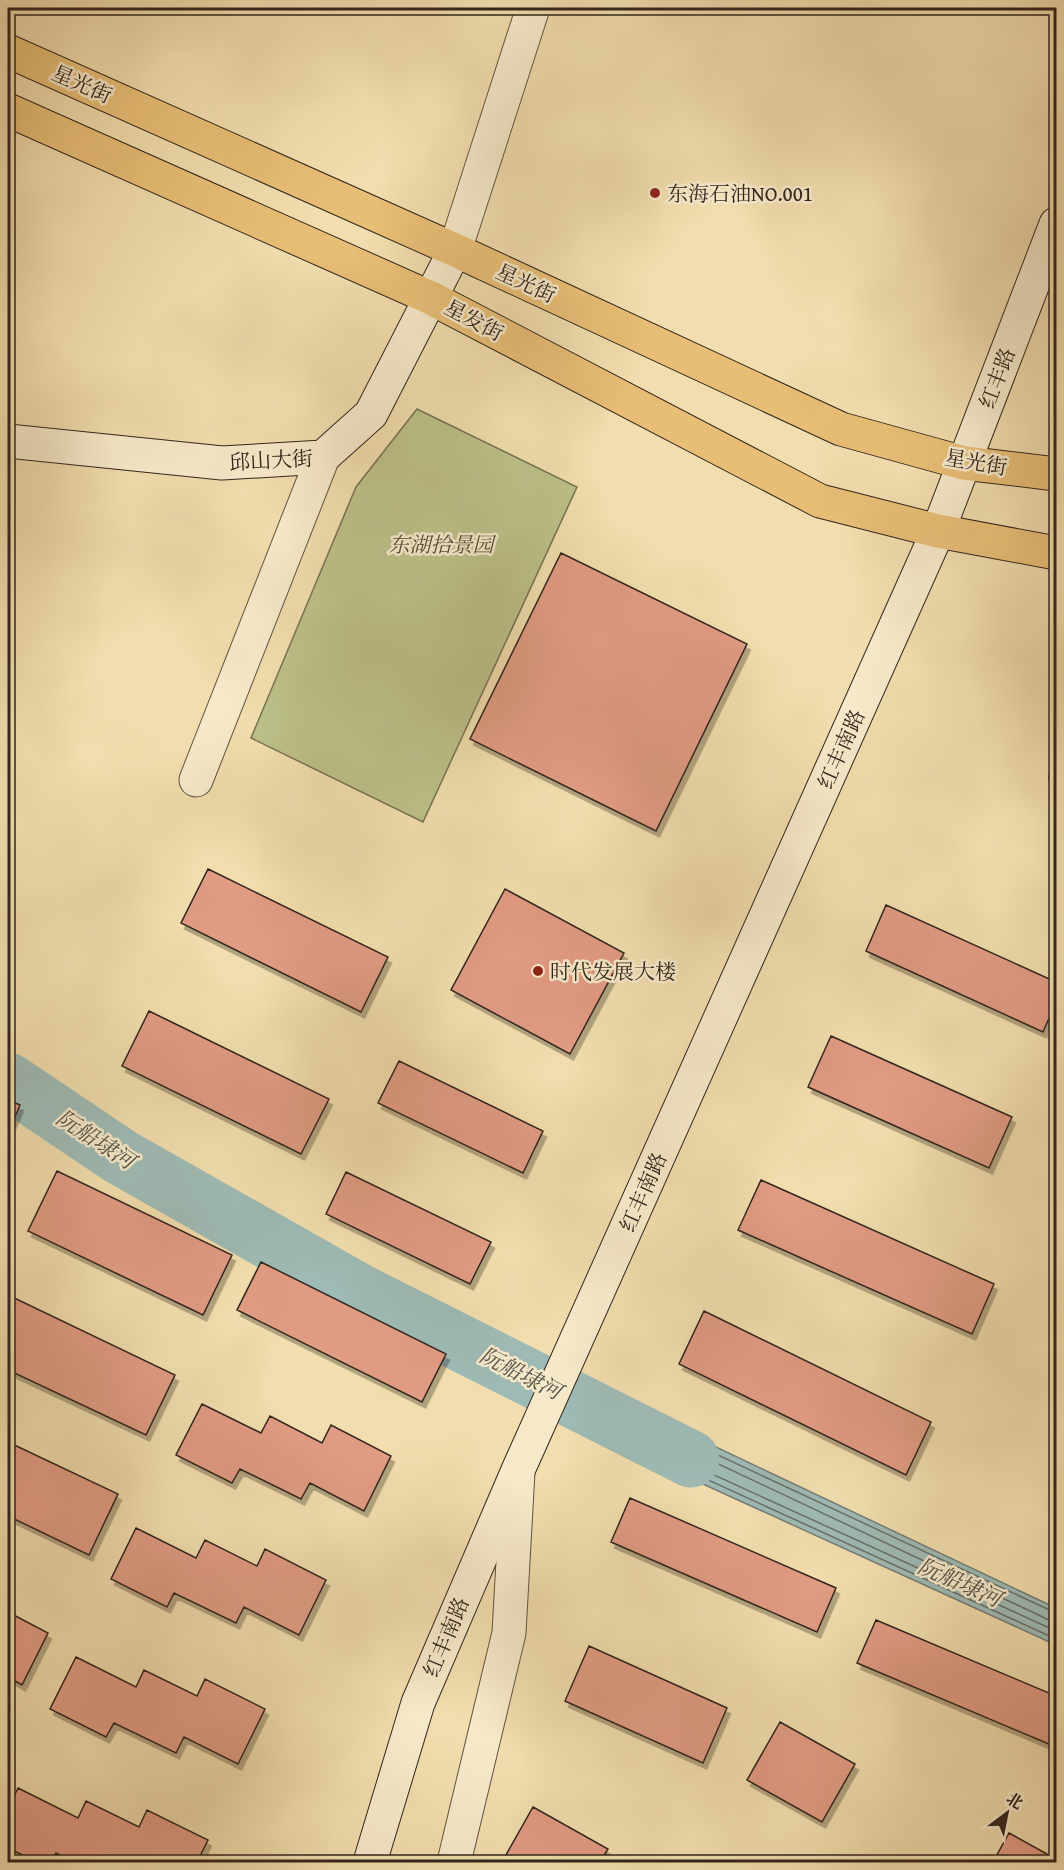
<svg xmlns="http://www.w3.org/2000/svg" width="1064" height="1870" font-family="'Gentium Book Plus','Noto Serif SC',serif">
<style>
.green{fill:#bcc088;stroke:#777252;stroke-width:1.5}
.water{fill:#9ebab4;stroke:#737e78;stroke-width:1.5}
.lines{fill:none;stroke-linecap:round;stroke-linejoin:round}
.shore{stroke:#687068;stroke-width:1.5}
.river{stroke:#9ebab4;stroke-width:57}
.building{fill:#e09b83;stroke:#32251d;stroke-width:1.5;filter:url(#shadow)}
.street-casing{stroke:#625341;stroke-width:35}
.secondary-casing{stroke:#32251d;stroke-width:35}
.primary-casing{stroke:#32251d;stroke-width:35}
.street{stroke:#f6e9ca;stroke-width:33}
.secondary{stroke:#f6e9ca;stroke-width:33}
.primary{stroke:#e8be76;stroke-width:33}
.poi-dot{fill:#8f2418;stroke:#f6e9ca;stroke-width:2}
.labels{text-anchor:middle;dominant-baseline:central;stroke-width:5;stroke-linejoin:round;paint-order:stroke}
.street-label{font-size:21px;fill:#32251d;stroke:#f6e9ca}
.poi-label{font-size:21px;fill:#32251d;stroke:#f6e9ca;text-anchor:start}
.park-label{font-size:21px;font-style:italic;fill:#544c38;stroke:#f6e9ca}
.water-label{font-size:22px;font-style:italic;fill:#52524a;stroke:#f6e9ca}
</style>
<defs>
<filter id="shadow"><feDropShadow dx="3.5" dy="6" stdDeviation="0" flood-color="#0004"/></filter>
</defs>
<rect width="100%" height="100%" fill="#f1ddad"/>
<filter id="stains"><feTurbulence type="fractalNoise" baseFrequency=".00333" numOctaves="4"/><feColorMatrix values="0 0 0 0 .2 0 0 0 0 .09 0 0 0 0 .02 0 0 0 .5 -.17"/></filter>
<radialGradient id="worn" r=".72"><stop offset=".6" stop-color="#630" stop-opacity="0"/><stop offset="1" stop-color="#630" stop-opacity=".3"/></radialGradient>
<path class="green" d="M417 409 577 487 423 822 251 738 356 487Z"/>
<path class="water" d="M628 1408 661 1421 1056 1608V1645L613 1443Z"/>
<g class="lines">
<path class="shore" d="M1056 1613 658 1427 634 1417 630 1418 622 1438 623 1441 1056 1639
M1056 1621 1049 1620 655 1434 638 1426 634 1428 631 1435 633 1438 1056 1631"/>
<path class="river" d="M8 1081 121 1157 363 1294 691 1459"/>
</g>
<path class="building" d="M561 553 747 644 656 831 470 739Z
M1054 712H1056V780H1049Z
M208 869 388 957 361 1012 181 923Z
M505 889 624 953 570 1054 451 990Z
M886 905 1056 982V1002L1043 1032 866 951Z
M149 1011 329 1099 301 1154 122 1066Z
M831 1036 1012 1117 989 1168 808 1087Z
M399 1061 543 1131 523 1173 378 1103Z
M8 1100 20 1105 8 1133Z
M57 1171 232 1255 203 1315 28 1231Z
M346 1172 491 1242 470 1284 326 1214Z
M761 1180 994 1284 972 1334 738 1230Z
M261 1262 446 1354 422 1402 237 1310Z
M8 1295 175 1375 146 1435 8 1370Z
M704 1311 931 1422 906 1475 679 1364Z
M202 1404 261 1433 270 1416 322 1443 331 1425 391 1456 364 1511 310 1483 301 1499 240 1469 232 1483 176 1455Z
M8 1442 118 1494 89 1555 8 1516Z
M630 1498 836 1588 817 1632 611 1542Z
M136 1528 196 1558 205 1540 257 1566 265 1549 326 1580 299 1635 244 1607 236 1623 174 1593 167 1607 111 1579Z
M8 1612 48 1633 22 1685 8 1677Z
M876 1620 1056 1696V1747L857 1663Z
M589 1646 727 1708 703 1763 565 1701Z
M76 1657 136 1687 144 1670 197 1696 205 1679 265 1709 238 1764 184 1737 176 1753 114 1723 106 1737 50 1709Z
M780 1722 855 1764 822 1822 747 1780Z
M18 1788 78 1818 86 1801 139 1827 147 1810 208 1840 197 1862H74L56 1853 51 1862H37L8 1848V1809Z
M533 1807 608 1849 600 1862H502Z
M1009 1833 1056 1859V1862H993Z"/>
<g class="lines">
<g class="street-casing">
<path id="street" d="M455 250 533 8
M196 780 323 457
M454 1862 509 1633 518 1472"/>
</g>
<g class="secondary-casing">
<path id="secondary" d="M8 441 222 463 323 457 371 414 455 250
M370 1862 418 1703 519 1468 938 531 1056 224"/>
</g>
<g class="primary-casing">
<path id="primary" d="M8 51 455 250 841 429 964 463 1056 474
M8 110 431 298 820 501 938 531 1056 553"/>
</g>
<use href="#street" class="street"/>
<use href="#secondary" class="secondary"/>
<use href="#primary" class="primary"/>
</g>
<g class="poi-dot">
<circle cx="655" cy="193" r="6"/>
<circle cx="538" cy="971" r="6"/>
</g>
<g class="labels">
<g class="street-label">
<text transform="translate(82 84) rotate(24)">星光街</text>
<text transform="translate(526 283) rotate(25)">星光街</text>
<text transform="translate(474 320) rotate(28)">星发街</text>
<text transform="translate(997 378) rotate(-69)">红丰路</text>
<text transform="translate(271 460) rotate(-3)">邱山大街</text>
<text transform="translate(976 462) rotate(10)">星光街</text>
<text transform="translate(841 749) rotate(-66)">红丰南路</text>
<text transform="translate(643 1192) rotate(-66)">红丰南路</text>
<text transform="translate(446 1637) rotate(-67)">红丰南路</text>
</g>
<g class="poi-label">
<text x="667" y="193">东海石油NO.001</text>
<text x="550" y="971">时代发展大楼</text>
</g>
<g class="park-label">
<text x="441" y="544">东湖拾景园</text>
</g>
<g class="water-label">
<text transform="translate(96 1139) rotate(33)">阮船埭河</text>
<text transform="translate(521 1373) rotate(27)">阮船埭河</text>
<text transform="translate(960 1582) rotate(24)">阮船埭河</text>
</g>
</g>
<rect width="1064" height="1870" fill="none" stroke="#f1ddad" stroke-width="30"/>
<rect x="9" y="9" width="1046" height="1852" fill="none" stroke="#32251d" stroke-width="3"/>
<rect x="15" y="15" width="1034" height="1840" fill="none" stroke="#32251d" stroke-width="1.5"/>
<g transform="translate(1007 1813) rotate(32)" stroke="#f6e9ca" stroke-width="4.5" paint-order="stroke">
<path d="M0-4.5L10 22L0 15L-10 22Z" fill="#32251d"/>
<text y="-9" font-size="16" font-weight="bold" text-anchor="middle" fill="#32251d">北</text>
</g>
<rect width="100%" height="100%" filter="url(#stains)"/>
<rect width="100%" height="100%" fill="url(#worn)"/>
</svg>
